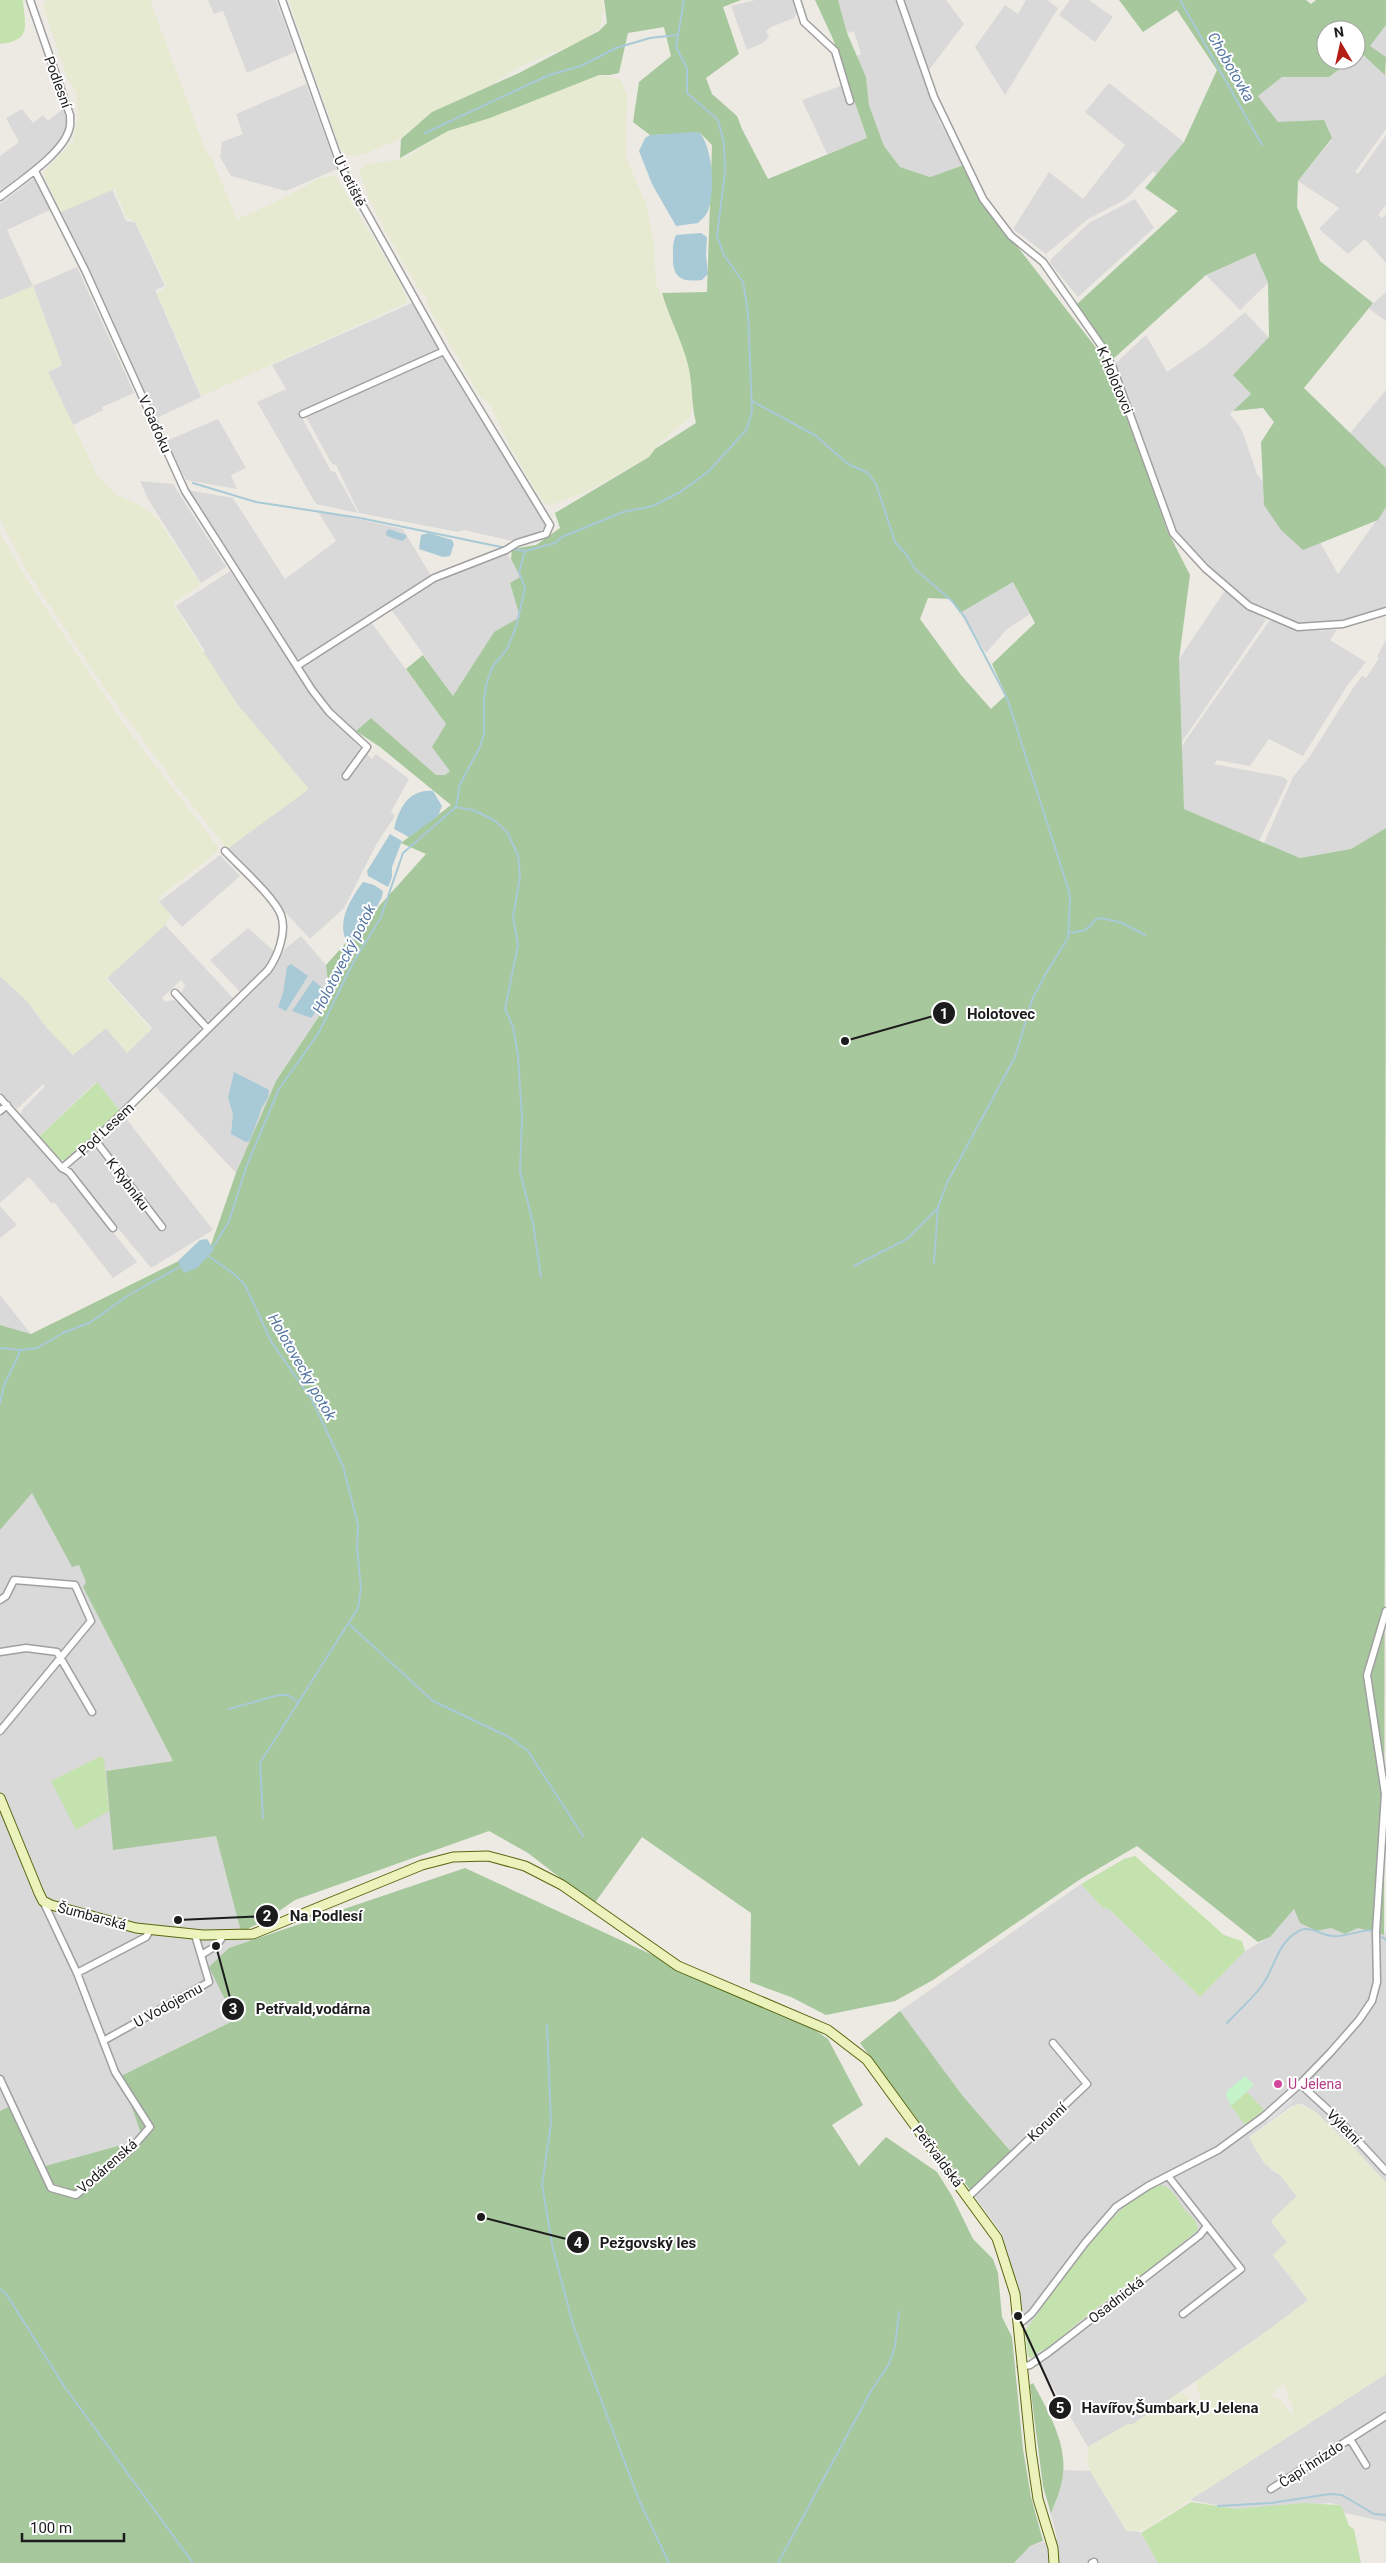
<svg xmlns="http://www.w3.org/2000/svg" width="1386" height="2563" font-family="Roboto,sans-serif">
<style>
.residential{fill:#dad9d9}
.farmland{fill:#e6ead0;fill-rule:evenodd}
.grass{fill:#c4e2ae}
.forest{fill:#a6c89c;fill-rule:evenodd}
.park{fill:#c4f3ca}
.parking{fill:#e0e0e0}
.water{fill:#a8c9d6}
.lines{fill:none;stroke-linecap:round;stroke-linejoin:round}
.stream{stroke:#a8c9d6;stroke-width:2}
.street-casing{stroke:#a0a0a0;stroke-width:9}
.secondary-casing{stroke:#586710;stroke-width:11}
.street{stroke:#fff;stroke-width:6}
.secondary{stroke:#ecf2bb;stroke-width:9}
.hotel-dot{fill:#d1479c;stroke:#fff;stroke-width:2}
.labels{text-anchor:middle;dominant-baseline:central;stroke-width:4;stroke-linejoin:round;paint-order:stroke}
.street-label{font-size:14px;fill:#1c1c1c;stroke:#fff}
.hotel-label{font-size:14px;fill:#b23c85;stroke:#fff;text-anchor:start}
.water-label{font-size:15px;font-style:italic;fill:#5376a1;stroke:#fff}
.leader{fill:none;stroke:#1c1c1c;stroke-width:2}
.callout-dot{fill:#1c1c1c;stroke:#fff;stroke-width:2}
.mark-label{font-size:15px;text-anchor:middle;font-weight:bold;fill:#fff}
.callout-label{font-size:15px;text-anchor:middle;font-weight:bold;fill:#1c1c1c;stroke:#fff;stroke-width:4;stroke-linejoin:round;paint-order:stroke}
</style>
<rect width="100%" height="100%" fill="#edeae3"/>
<path class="residential" d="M208 0H276L295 52 247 73 223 11 214 14Z
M755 0H794L797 12 794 18 771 27 766 31 769 37 763 43 747 50 731 6Z
M838 0H895L940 123 964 165 930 177 900 167 884 146 877 127 869 105 866 77 857 56 861 54 854 31 847 33Z
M902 0H946L964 24 929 70Z
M1026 0H1047L1058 8 1005 95 975 47 1005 5 1018 14Z
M1070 0H1089L1113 17 1095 42 1059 15Z
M1386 25V57L1369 46Z
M1360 53 1386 74V129L1355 172 1358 174 1386 135V205L1378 215 1382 218 1386 214V263L1365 239 1348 254 1319 229 1339 208 1298 181 1332 139 1278 122 1258 96 1282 77H1329L1351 60H1356V56Z
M1109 83 1184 142 1158 175 1153 171 1126 199 1088 219 1046 254 1013 229 1049 172 1083 199 1125 145 1085 112Z
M306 84 337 169 286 191 231 176 220 157 222 142 243 134 236 114Z
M843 85 849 102 854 100 867 139 827 154 802 100Z
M64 108 67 124 61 140 34 166 0 190V156L19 142 6 118 22 109 33 123 43 115 48 121Z
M34 178 50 210 7 230 33 286 77 267 134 393 102 407 103 410 73 425 48 372 62 365 33 286 0 300V204Z
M112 189 126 221 135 222 165 286 155 290 201 397 157 418 106 314 61 212Z
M1135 199 1154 228 1078 297 1050 263 1051 259 1089 223Z
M1255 253 1268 283 1240 310 1206 275Z
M1386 292V321L1368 308Z
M412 303 437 346V352L299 412 331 471 335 472 358 513 316 504 257 402 286 389 272 365Z
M1245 312 1269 338 1233 375 1251 394 1230 414 1242 430 1257 474 1263 482 1264 505 1303 550 1320 542 1338 574 1386 507V607L1382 609 1346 621 1307 625 1269 614 1256 608 1205 562 1172 526 1115 364 1146 335 1167 372 1205 346Z
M440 356H442L546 526 540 533 512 541 464 530 458 532 359 513 336 465 332 464 306 417 316 413 317 410Z
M1386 390V468L1350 433Z
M218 419 246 468 231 475 237 489 186 480 166 441Z
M140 481 173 484 226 567 201 583 148 499Z
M187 490 233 498 285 579 336 541 317 510 403 529 431 576 300 659 296 658 228 557Z
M506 551 520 577 510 583 520 617 494 632 453 696 391 609 438 578Z
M230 571 312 692 310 694 360 748 343 775 348 779 351 770 365 752 372 759 376 754 409 779 391 812 395 816 377 843 344 908 310 939 227 849 308 789 237 704 202 653 205 651 176 606Z
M1013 582 1030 614 1007 629 986 653 960 613Z
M1226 589 1266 620 1181 743 1179 659Z
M1270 620 1303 631 1337 630 1330 640 1366 662 1347 686 1303 756 1269 739 1250 766 1217 760 1214 764 1283 777 1288 781 1259 841 1184 809 1181 747Z
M371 622 446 724 450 771 445 775H436L371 718 356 731 350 730 318 694 301 669Z
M1386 639V828L1351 849 1300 858 1264 843 1293 777 1310 756 1351 691 1362 676 1366 678 1379 658 1377 657Z
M220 855 240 876 182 927 159 902Z
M165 925 234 999 211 1021 204 1020 181 993 185 985 181 980 162 998 165 1002 173 1000 178 1002 200 1027 199 1033 121 1112 96 1082 39 1137 21 1115 22 1110 45 1086 43 1084 17 1109 0 1092V976L28 1002 47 1028 73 1055 106 1028 127 1053 152 1028 107 978Z
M248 928 276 953 270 965 241 993 210 960Z
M301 936 326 965 330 1000 276 1081 236 1173 154 1085 268 976 285 949Z
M7 1108 96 1211 137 1262 113 1278 54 1202 52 1204 29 1177 0 1203V1115Z
M124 1116 213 1230 151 1268 69 1169 94 1147 162 1233 167 1229 101 1142 102 1137Z
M0 1206 17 1225 0 1238Z
M0 1295 31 1334 0 1325Z
M32 1492 72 1567 79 1565 86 1582 83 1587 173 1761 106 1771 216 1836 241 1932 253 1934 254 1940 229 1948 235 2020 121 2076 144 2139 44 2166 14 2104 0 2111V1530Z
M1081 1884 1103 1908 1109 1909 1200 1997 1245 1951 1270 1937 1294 1909 1317 1931 1331 1928 1345 1934 1358 1928 1384 1935 1386 1929V2183L1357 2151 1314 2111 1302 2104 1292 2106 1249 2137 1259 2155 1272 2170 1281 2176 1297 2197 1273 2219 1272 2223 1287 2242 1273 2255 1308 2300 1270 2329 1180 2392 1133 2424 1126 2425 1088 2447 1035 2357 1037 2353 1048 2348 1102 2304 1191 2237 1198 2226 1197 2224 1183 2209 1150 2189 1110 2220 1027 2328 1002 2234 971 2191 1012 2153 962 2095 900 2011Z
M1386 2374V2522L1345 2513 1339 2505 1331 2503 1237 2509 1190 2500Z
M1064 2470 1090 2471 1126 2530 1140 2532 1158 2563H1014L1030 2546 1057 2538 1051 2514 1061 2485Z"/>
<path class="farmland" d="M47 0H150L205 149 212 160 237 219 278 201 320 178 335 176 398 279 408 302 202 396 157 293 167 287 136 222 126 217 115 189 61 212 45 178 44 172 73 141 78 115 76 93 68 79 44 9 43 4Z
M289 0H602L604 10 600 28 583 40 521 66 491 85 432 112 398 140 364 154 353 156 346 155 339 145Z
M599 75 621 80 627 96 626 157 646 204 654 244 656 283 685 353 689 368 693 400 690 417 663 440 649 457 586 492 551 505 542 501 509 445 492 409 487 401 481 398 441 328 427 304 428 299 419 289 386 232 369 198 359 171 364 166 370 164 405 158 448 131 498 115Z
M33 286 62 364 48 372 97 475 115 494 143 507 158 520 199 582V586L172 603 237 704 309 789 227 849 177 786 103 686 28 573 0 519V300Z
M0 534 34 591 124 725 218 847 217 852 158 898 159 902 171 915 165 925 107 978 104 977 151 1030 127 1053 106 1028 73 1055 47 1028 28 1002 0 976Z
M1297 2104 1314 2111 1357 2151 1386 2183V2374L1145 2529 1128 2532 1090 2471 1087 2459 1088 2447 1126 2425 1133 2424 1180 2392 1187 2395 1192 2403 1201 2399 1195 2382 1270 2329 1308 2300 1273 2255 1287 2242 1272 2223 1273 2219 1297 2196 1281 2176 1264 2163 1249 2138ZM1279 2386H1285L1294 2412 1291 2413 1281 2400 1270 2396Z"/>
<path class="grass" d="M0 0H23C25 27 32 40 0 44Z
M97 1082 121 1112 69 1159 60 1161 39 1137Z
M101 1756 104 1759 109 1811 76 1830 51 1781Z
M1135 1856 1224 1935 1242 1941 1245 1951 1200 1997 1109 1909 1103 1908 1081 1884 1124 1859Z
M1247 2092 1264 2110 1245 2125 1231 2106Z
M1161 2185C1173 2188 1177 2199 1183 2208 1188 2215 1198 2219 1198 2230L1146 2273 1123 2287 1073 2327 1048 2348 1037 2353 1035 2357 1031 2358 1028 2356 1025 2331 1027 2328C1055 2292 1117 2193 1161 2185Z
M1191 2502 1237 2509 1303 2503 1339 2505 1342 2507 1349 2526 1354 2529 1361 2563H1158L1141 2533Z"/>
<path class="forest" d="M604 0H741L723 7 739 54 706 78 712 94 737 116 742 129 768 179 867 138 833 39 815 0H838L847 33 866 77 869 105 877 127 884 146 900 167 930 177 964 165 978 196 1111 367 1167 530 1190 575 1179 659 1184 809 1300 858 1351 849 1386 828 1384 1935 1358 1928 1345 1934 1331 1928 1317 1931 1300 1923 1294 1909 1270 1937 1258 1942 1137 1846 1079 1880 933 1980 895 2001 826 2015 791 1997 750 1982 751 1913 642 1837 594 1904 528 1853 489 1831 295 1900 266 1920 241 1932 216 1836 113 1850 106 1771 173 1761 83 1587 86 1582 79 1565 72 1567 32 1493 0 1530V1325L31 1334 211 1245 236 1173 276 1081 330 1000 326 965 426 854 401 843 451 805 380 747 356 731 371 718 436 775H445L450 771 432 747 446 724 406 669 423 655 453 696 494 632 520 617 510 583 520 577 511 559 512 549 536 545 560 528 555 513 649 457 655 449 696 423C691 404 693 384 688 365 682 340 669 318 662 293L707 292 712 145 700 133 650 135 633 122 639 82 671 56 664 27 628 33 619 73 610 75H599L490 118 448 131 400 158 401 139 432 112 519 73 599 31 607 23ZM1013 582 1035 623 992 664 1006 695 991 709 961 675 920 619 928 598 950 599 960 613Z
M1119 0H1306L1311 4 1316 0H1386V25L1370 46 1386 57 1385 75 1361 53 1356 56V30H1326V60H1351L1329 77H1282L1258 96 1278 122 1324 120 1332 138 1298 181 1297 207 1320 261 1373 303 1304 388 1386 468V507L1378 520 1303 550 1281 530 1264 505 1261 442 1274 422 1263 408 1233 411 1251 394 1233 375 1269 337 1268 283 1255 253 1206 275 1113 359 1076 305 1178 211 1145 188 1184 142 1217 70 1177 10 1143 32Z
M465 1868 815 2030 828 2039 863 2105 832 2125 859 2166 886 2137 937 2172 952 2196 973 2239 993 2259 998 2273 1002 2317 1012 2337 1023 2449 1031 2497 1043 2541 1030 2546 1014 2563H0V2111L14 2104 45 2166 143 2139 121 2076 235 2020 209 1967 229 1948Z
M900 2011 962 2095 1012 2153 971 2191 860 2043Z
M1033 2383C1049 2413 1071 2449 1061 2485 1059 2495 1054 2504 1051 2514L1043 2486 1030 2385Z"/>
<path class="park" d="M1245 2076 1254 2085 1231 2106 1226 2095 1228 2090Z"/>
<path class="parking" d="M1288 2094 1294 2101 1268 2123 1263 2117Z"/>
<path class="water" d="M695 132 700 133C713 149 715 191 708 211 706 216 701 220 698 223L676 226 652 184 639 151 645 138 650 135Z
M701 233 707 237 706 255 708 274 702 280C683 282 673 279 673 259 673 250 672 244 676 235Z
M389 529 406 535V538L402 541 387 536 386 532Z
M429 533 452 540 454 544 450 556 443 557 419 549 421 535Z
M433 791 442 806 438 816 409 837 394 829C399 808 409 789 433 791Z
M390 834 402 841 392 867V877L388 887 368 876 367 871Z
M363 882 374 885 383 891 382 897 359 941 345 938C338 918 352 897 363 882Z
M291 964 308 976 286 1011 278 1007 283 993 287 967Z
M313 980 325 990 327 997 311 1018 292 1011Z
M234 1072 269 1090 268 1098 262 1107 250 1141 246 1142 231 1134 233 1114 228 1098Z
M207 1239 214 1250 197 1268 184 1273 178 1261 200 1240Z"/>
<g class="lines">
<path class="stream" d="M1180 0 1262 145
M425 133 549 75 581 66 616 48 650 38 677 35
M752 401 816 436 848 464 868 473 876 484 895 542 906 554 915 569 952 601 964 616 1007 698 1068 888 1070 899 1068 938 1046 973 1032 1000 1015 1057 947 1183 938 1207 934 1263
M193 483 256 502 360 518 506 548
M513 549 525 551
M456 807 473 810 494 820 507 832 518 855 520 877 513 917 518 945 505 1009 513 1027 518 1055 522 1118 520 1171 533 1223 541 1277
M1069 933 1086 930 1096 919 1102 918 1122 923 1145 935
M211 1248 216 1243 229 1221 247 1165 279 1089 318 1034 354 961 381 917 403 853 456 807 460 784 480 747 484 734V699L487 681 493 666 507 649 516 627 525 588 519 572 525 551 555 543 562 537 623 512 653 506 682 491 709 471 747 429 752 411 748 312 743 282 724 255 717 236 725 171 724 143 718 120 687 93V68L676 47 684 0
M207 1255 234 1274 245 1285 272 1343 312 1400 343 1466 358 1525 357 1548 361 1588 358 1608 260 1763 263 1818
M854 1266 907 1239 938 1208
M0 1348 21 1350 37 1348 63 1333 91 1322 127 1296 183 1265
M0 1404 4 1385 21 1350
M350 1625 433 1701 509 1737 528 1751 583 1836
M229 1709 279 1695H288L298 1702
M1382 1937 1386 1940
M1227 2023C1238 2011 1251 2000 1261 1987 1275 1969 1276 1943 1299 1931 1309 1925 1321 1935 1332 1936 1341 1938 1360 1930 1373 1930
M547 2025 551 2123 542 2185 553 2249 574 2328 639 2500 669 2563
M0 2289 7 2295 64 2386 193 2563
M1218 2506 1271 2503 1330 2494 1342 2495 1374 2514 1386 2515
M778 2563 871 2391 889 2364 895 2346 899 2312"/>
<g class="street-casing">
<path id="street" d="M282 0 342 169 444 351 550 525 546 534 517 543 506 550 434 578 297 666
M797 0 804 22 835 51 850 101
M900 0 934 97 983 199 1011 236 1043 262 1103 348 1113 368 1173 533 1205 568 1249 606 1298 627 1343 624 1386 611
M35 171 85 270 185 491 312 690 329 712 367 747 346 776
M0 197C19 182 62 154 69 130 71 126 70 119 70 115L30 0
M303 414 444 351
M175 993 208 1029
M0 1098 62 1168 95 1140 268 970C278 956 287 932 281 915 274 897 239 866 225 851
M0 1111 7 1105
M95 1140 162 1227
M62 1168 69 1172 113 1228
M0 1600 6 1596 14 1580 75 1585 91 1621 0 1731
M0 1652 26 1648 57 1652 92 1712
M201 1955 216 1946 224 1935
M77 1973 146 1937 150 1930
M103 2041 209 1982 195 1935
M0 2079 51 2188 76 2195 129 2151 150 2127 115 2072 77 1973 43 1901
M1300 2084 1336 2117 1386 2171
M1168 2176 1241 2269 1183 2314
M968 2197 1087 2084 1053 2043
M1018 2325 1032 2313 1085 2243 1116 2207 1148 2186 1218 2150 1263 2117 1300 2084 1330 2053 1359 2020 1372 2001 1377 1982 1376 1932 1385 1794 1367 1675 1386 1611
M1021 2367 1030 2365 1049 2352 1200 2235 1207 2226
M1350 2439 1366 2465
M1271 2489 1386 2416
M1092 2563 1094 2562"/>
</g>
<g class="secondary-casing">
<path id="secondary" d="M0 1798 39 1893 43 1901 51 1905 136 1928 203 1935 253 1934 422 1865 453 1857 488 1856 525 1866 562 1885 678 1966 828 2030 867 2060 997 2238 1015 2294 1031 2451 1038 2499 1053 2548 1054 2563"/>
</g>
<use href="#street" class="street"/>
<use href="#secondary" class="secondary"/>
</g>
<circle class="hotel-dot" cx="1278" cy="2084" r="5"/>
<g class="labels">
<g class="street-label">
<text transform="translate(58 82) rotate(70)">Podlesní</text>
<text transform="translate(350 181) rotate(64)">U Letiště</text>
<text transform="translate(1115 380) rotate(67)">K Holotovci</text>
<text transform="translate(155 424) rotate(66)">V Gaďoku</text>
<text transform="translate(106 1129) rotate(-43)">Pod Lesem</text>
<text transform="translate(128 1184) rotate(53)">K Rybníku</text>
<text transform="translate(92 1916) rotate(15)">Šumbarská</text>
<text transform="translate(168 2005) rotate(-29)">U Vodojemu</text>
<text transform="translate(1047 2122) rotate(-44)">Korunní</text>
<text transform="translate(1344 2127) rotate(46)">Výletní</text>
<text transform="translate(938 2156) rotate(53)">Petřvaldská</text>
<text transform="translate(107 2166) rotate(-41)">Vodárenská</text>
<text transform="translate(1116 2300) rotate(-38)">Osadnická</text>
<text transform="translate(1311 2464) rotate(-33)">Čapí hnízdo</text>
</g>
<g class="hotel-label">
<text x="1288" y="2084">U Jelena</text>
</g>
<g class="water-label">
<text transform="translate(1231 67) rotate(60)">Chobotovka</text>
<text transform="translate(344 959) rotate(-63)">Holotovecký potok</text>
<text transform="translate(302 1367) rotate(60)">Holotovecký potok</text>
</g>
</g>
<path class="leader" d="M845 1041L944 1013M178 1920L267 1916M216 1946L233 2009M481 2217L578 2242M1018 2316L1060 2408"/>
<g class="callout-dot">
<circle cx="845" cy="1041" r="5"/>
<circle cx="178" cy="1920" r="5"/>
<circle cx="216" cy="1946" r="5"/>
<circle cx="481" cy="2217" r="5"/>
<circle cx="1018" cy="2316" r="5"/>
<circle cx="944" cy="1013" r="12"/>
<circle cx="267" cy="1916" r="12"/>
<circle cx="233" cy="2009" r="12"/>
<circle cx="578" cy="2242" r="12"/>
<circle cx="1060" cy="2408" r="12"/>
</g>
<g class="mark-label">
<text x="944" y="1019">1</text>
<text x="267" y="1921">2</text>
<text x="233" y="2014">3</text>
<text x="578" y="2248">4</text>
<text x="1060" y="2413">5</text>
</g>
<g class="callout-label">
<text x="1001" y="1019">Holotovec</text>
<text x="326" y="1921">Na Podlesí</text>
<text x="313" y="2014">Petřvald,vodárna</text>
<text x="648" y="2248">Pežgovský les</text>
<text x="1170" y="2413">Havířov,Šumbark,U Jelena</text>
</g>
<g transform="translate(1341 45) rotate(351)"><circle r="24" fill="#ffffff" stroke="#a4a4a4"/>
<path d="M0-4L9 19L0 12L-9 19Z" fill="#b41e15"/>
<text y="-8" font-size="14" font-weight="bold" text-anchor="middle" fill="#1c1c1c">N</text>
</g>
<path d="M22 2533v8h102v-8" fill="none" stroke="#1c1c1c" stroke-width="2.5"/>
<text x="30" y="2533" font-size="15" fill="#1c1c1c" stroke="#ffffff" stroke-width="4" paint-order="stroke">100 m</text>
</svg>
